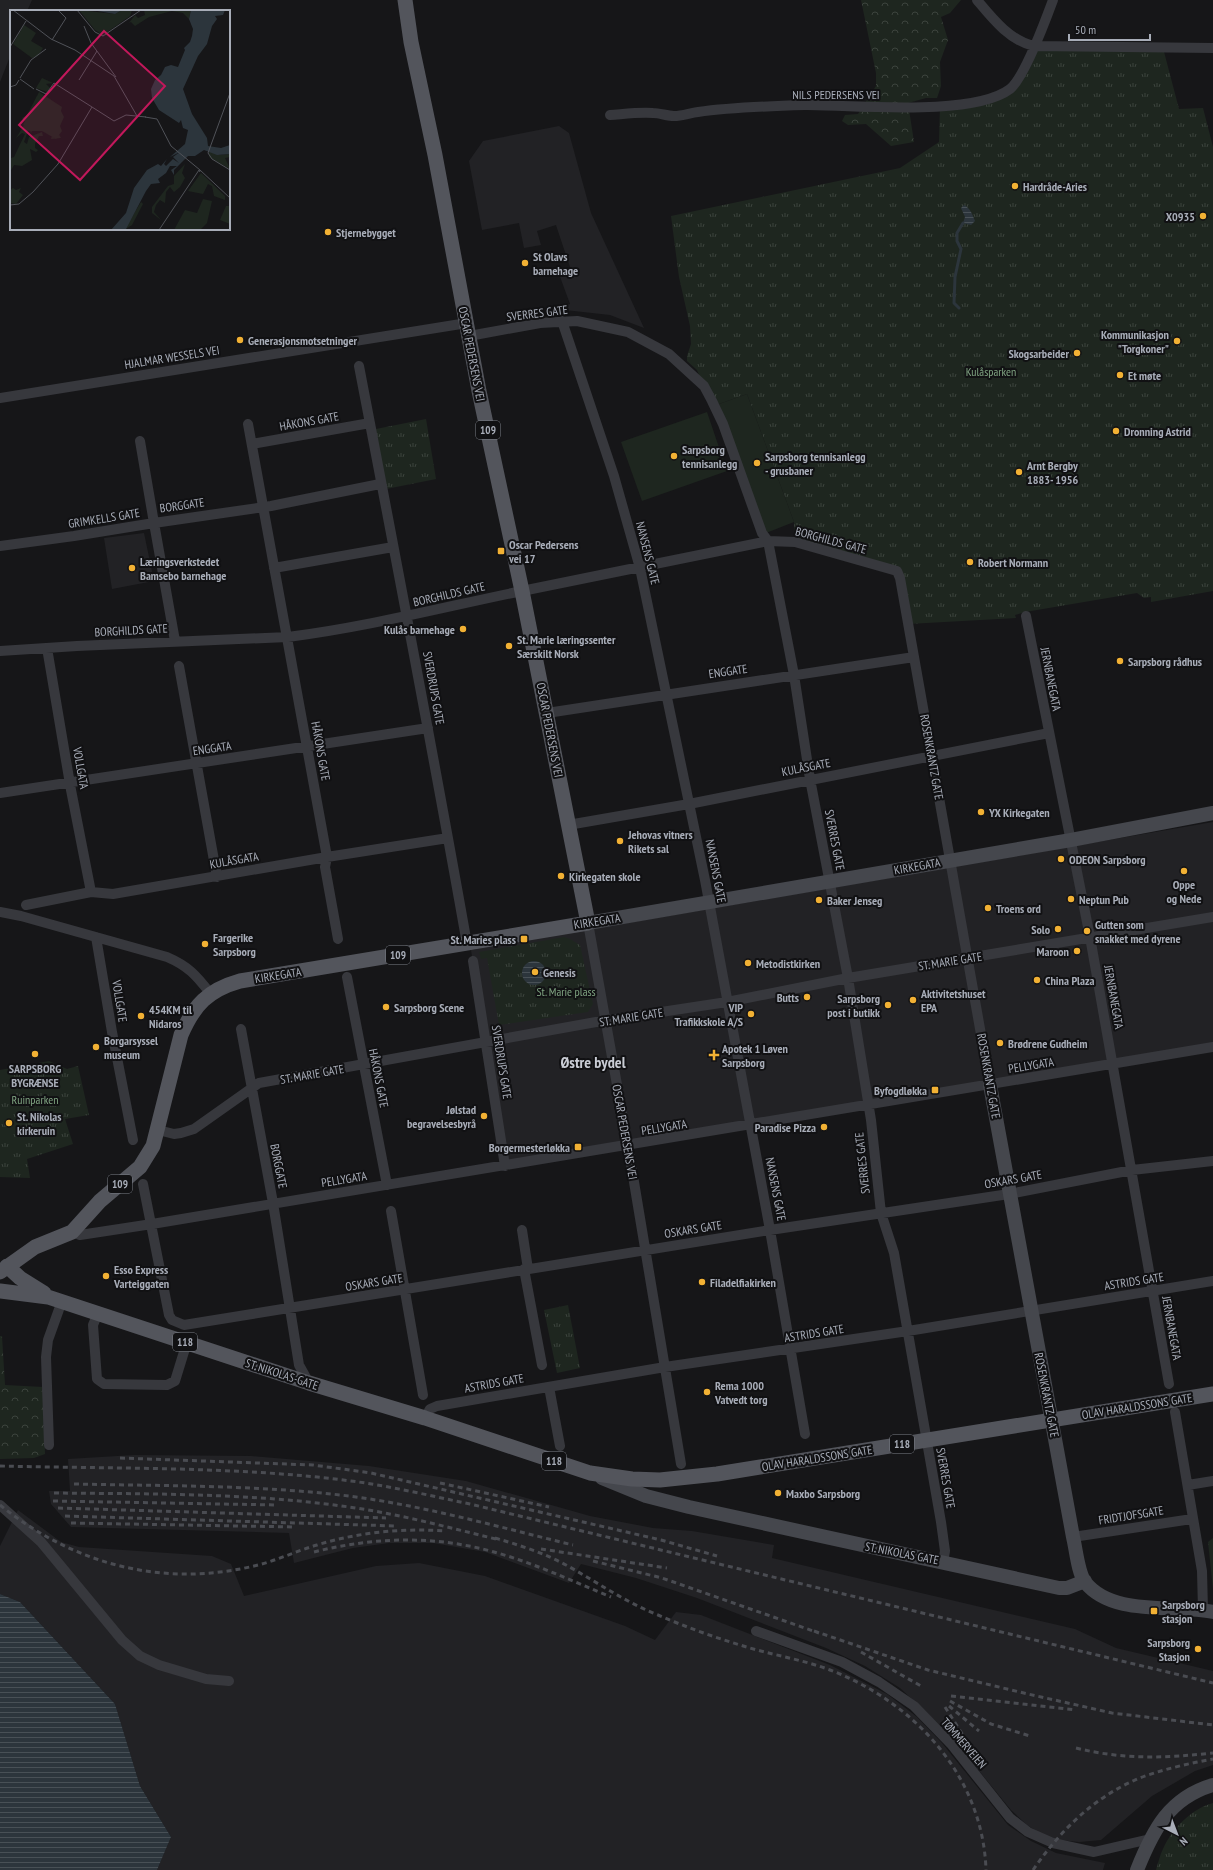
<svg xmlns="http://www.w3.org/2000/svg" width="1213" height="1870" font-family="'PT Sans Narrow',sans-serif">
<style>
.built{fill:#222225}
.forest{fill:url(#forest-crowns)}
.park{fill:url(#park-tufts)}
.pitch{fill:#1e261f}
.water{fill:url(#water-rules)}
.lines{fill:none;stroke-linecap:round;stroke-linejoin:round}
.stream{stroke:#2c353c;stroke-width:3}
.street{stroke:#37383d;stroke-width:10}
.secondary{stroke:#45474d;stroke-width:14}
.primary{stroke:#53555c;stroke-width:15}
.rail{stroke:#4a4c52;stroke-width:3;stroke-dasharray:5 4;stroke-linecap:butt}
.poi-dot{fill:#f2b134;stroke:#111113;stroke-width:1.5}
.labels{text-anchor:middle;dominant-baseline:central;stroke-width:4;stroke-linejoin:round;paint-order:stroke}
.shield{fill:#111113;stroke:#7b7e86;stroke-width:1}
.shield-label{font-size:11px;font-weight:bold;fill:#a8adb8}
.street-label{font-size:12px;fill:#a8adb8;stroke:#111113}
.poi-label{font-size:12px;font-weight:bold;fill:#a8adb8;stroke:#111113;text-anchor:start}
.park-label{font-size:12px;fill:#7fa381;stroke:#111113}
.district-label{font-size:16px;font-weight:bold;fill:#c9ccd4;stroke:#111113}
.inset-road{fill:none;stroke:#505258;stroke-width:1}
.view{fill:#c2185b;fill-opacity:0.15;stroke:#c2185b;stroke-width:2}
.inset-edge{fill:none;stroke:#a8adb8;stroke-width:2}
</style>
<defs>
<pattern id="forest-crowns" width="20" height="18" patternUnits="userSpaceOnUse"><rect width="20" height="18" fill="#1e261f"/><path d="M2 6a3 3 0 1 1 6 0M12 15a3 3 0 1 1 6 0" fill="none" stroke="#3c433d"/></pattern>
<pattern id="park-tufts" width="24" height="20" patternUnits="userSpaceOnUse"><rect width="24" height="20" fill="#1e261f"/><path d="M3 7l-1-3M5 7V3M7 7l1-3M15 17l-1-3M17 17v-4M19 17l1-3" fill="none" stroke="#3c433d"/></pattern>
<pattern id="water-rules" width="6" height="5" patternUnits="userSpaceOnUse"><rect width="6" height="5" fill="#2c353c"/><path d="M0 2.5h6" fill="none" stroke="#485056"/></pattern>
</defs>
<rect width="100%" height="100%" fill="#161618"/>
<path class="built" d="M0 0H32L27 11H11V54L0 82Z
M559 126 569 133 591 213 644 328 610 315 565 310 564 306 570 304 559 274 571 270 556 225 537 231 541 245 524 248 519 223 482 230 469 161 483 141Z
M144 533 154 581 112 589 104 538Z
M1213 822V1047L505 1166 471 950Z
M134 1455 251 1456 369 1466 466 1481 590 1516 653 1528 692 1531 774 1545 772 1558 1075 1629 1116 1648 1213 1671V1765L1195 1771 1152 1796 1101 1840 1079 1842 1059 1840 1041 1834 1027 1825 1011 1810 948 1733 900 1688 865 1666 826 1648 697 1598 636 1578 581 1564 569 1583 485 1552 433 1543H389L353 1548 294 1563 289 1533 71 1527 51 1504 49 1491H70L68 1459Z
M18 1510 61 1542 79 1547 212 1556 231 1564 244 1596 376 1566 419 1563 485 1576 625 1626 655 1640 676 1612 701 1615 830 1665 887 1694 917 1717 942 1743 1008 1825 1031 1841 1056 1853 1105 1863 1103 1870H157L171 1837 140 1786 115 1704 20 1602 0 1594V1546Z"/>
<path class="forest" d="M861 0H961L950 13 941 17 948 40 940 62 941 86 937 98H926L908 103 914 142 891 146 866 124 848 125 842 121 845 115 858 114 876 86V73Z
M0 1336H2L5 1385 43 1387 45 1454 34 1458 0 1459Z"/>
<path class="park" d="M1034 46 1163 48 1179 109 1203 108 1213 147V591L1151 602V597L1144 598 1137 593 1025 612 1015 615 1016 618 908 624 897 571 795 542 794 522 747 394 719 404 704 386 697 370 687 361V356L691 344 690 326 679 277 671 216 900 168 939 142 940 106 1003 94Z
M426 419 436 479 386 489 371 430Z
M564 937 570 939 580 945 593 1004 588 1012 499 1025 487 958 481 959 479 952Z
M49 1061 67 1069 78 1066 89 1115 65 1119 73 1144 27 1159 30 1178 0 1177V1070Z
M568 1305 580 1368 557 1373 544 1310Z
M1213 1538V1589L1208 1542Z
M1213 1803V1870H1156C1158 1863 1160 1855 1163 1849 1171 1830 1192 1808 1213 1803Z"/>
<path class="pitch" d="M747 394 794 522 766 533 719 404Z
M707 412 727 471 642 501 621 442Z"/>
<path class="water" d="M964 205C971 209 972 214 975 221L971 225 963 223 965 217 961 208Z
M522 973a12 12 0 1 1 24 0a12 12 0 1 1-24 0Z
M0 1594 20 1602 115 1704 140 1786 171 1837 157 1870H0Z"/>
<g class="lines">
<path class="stream" d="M959 308 954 303 955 277 961 249 957 241V233L963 223"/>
<path class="street" d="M977 0C992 18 1010 41 1034 46L1213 48
M610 115C624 114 639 112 653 113 660 113 667 116 674 116 682 116 690 113 698 112 733 107 771 106 807 105 854 105 973 117 1010 89 1024 78 1046 19 1053 0
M562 321 614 476 640 568 705 880 770 1230 805 1434
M469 336 540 323 577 321 628 332 669 354 704 386 712 401 723 424 762 533 768 541 794 675 810 779 848 978 871 1120 881 1213 894 1253 941 1522 945 1551 943 1562
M359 366C396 559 433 751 467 944
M0 398 467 323
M248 424 327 857 325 867 338 939
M252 444 370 423
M0 546 74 536 154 523 140 441
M274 568 393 547
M1026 616 1090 937 1169 1384
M175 641 154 523 271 506 380 484
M47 648 71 790 91 892
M0 651 77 646 288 637C367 627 444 607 522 591 604 574 686 558 768 541L795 542 897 571 900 578 990 1085
M179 666 217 877
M547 713 914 657
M0 793 428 728
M568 825 689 804 1049 733
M26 905 91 892 113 894 327 857 448 838
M0 912 21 916 167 957C188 966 196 975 210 993
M588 923 628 1146 681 1464
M96 937 112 1032 133 1140
M473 961 505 1166
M347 977 387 1185
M241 1029 273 1203 299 1365 309 1383
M158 1130 174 1134 181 1133 194 1129 259 1083 596 1022 727 1002 848 978 1213 917
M143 1184 169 1315 172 1320 184 1325 770 1230 1009 1194 1132 1170 1213 1161
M391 1211 423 1395
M522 1230 528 1269
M72 1232 80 1235 152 1224 1213 1047
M524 1269 542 1365
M98 1313 93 1325 97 1379 104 1384 167 1385 175 1381 187 1342
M549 1387 560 1446
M1175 1412 1202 1571 1203 1610
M425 1418 430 1409 437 1406 665 1367 908 1331 1213 1281
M49 1445 46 1357 48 1340 62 1301
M1188 1485 1213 1481
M0 1505 41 1542 122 1640 140 1656 159 1665 206 1679 229 1681
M1073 1537 1192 1519
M756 1631 842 1662 879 1682 914 1706 951 1744 1010 1818 1028 1832 1053 1843 1094 1852 1150 1839"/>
<path class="secondary" d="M588 923 1071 840 1213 813
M990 1085 1073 1537C1076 1549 1078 1573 1085 1582 1112 1617 1175 1604 1213 1612
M602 1478 646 1496 689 1507 1059 1588H1067L1085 1581
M1137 1870C1153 1830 1169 1798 1213 1785"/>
<path class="primary" d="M7 1266 20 1278 44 1293
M0 1272 35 1247 72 1232 100 1201 140 1167 153 1146 181 1035C194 1005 208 990 240 981L588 923 522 591 479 391 435 155 411 42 405 0
M0 1291 48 1297 309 1383 425 1418 590 1473 632 1479 660 1480 717 1474 1213 1394"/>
<path class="rail" d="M120 1458 313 1465 371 1473 661 1540 717 1556
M0 1466C115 1469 237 1466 351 1481 391 1486 431 1496 470 1504L1213 1683
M440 1483 549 1507
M74 1484C166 1486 258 1485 349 1496 425 1506 499 1527 573 1545
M54 1493C152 1494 252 1493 349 1507 400 1514 450 1528 500 1540
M53 1501 278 1505
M0 1505C73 1564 162 1588 254 1566 276 1561 296 1551 317 1545 359 1532 403 1528 446 1531
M58 1508 386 1518
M65 1516 397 1526
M71 1523 296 1527
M495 1538C519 1545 544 1553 566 1565 597 1582 625 1602 658 1615 688 1628 719 1639 750 1648 777 1656 804 1660 830 1670 914 1702 983 1776 986 1870
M541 1549 667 1568
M314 1552C374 1537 434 1535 494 1552 534 1563 572 1581 611 1597
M593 1561 662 1578 819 1633
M814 1631 928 1670 1028 1694 1112 1713 1213 1725
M861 1652 921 1686
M951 1696 1076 1710
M950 1701 991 1724 1030 1736
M949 1706 979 1731
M945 1707 977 1757
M1076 1748C1124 1760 1165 1758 1213 1753
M1033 1870C1062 1828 1099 1792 1148 1775 1169 1768 1191 1763 1213 1759"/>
</g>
<g class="poi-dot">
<circle cx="1015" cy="186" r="4"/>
<circle cx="1203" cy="216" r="4"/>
<circle cx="328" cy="232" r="4"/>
<circle cx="525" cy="263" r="4"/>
<circle cx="240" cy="340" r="4"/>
<circle cx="1177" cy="341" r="4"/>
<circle cx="1077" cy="353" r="4"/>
<circle cx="1120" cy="375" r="4"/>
<circle cx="1116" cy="431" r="4"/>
<circle cx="674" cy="456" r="4"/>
<circle cx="757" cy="463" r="4"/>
<circle cx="1019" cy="472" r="4"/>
<rect x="497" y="547" width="8" height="8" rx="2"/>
<circle cx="970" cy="562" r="4"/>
<circle cx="132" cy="568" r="4"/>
<circle cx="463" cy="629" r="4"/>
<circle cx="509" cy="646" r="4"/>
<circle cx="1120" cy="661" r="4"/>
<circle cx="981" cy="812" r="4"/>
<circle cx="620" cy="841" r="4"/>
<circle cx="1061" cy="859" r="4"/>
<circle cx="1184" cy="871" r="4"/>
<circle cx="561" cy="876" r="4"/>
<circle cx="1071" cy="899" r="4"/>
<circle cx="819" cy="900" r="4"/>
<circle cx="988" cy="908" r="4"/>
<circle cx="1058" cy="929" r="4"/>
<circle cx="1087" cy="931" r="4"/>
<rect x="520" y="935" width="8" height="8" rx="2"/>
<circle cx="205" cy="944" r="4"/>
<circle cx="1077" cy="951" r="4"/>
<circle cx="748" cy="963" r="4"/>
<circle cx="535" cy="972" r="4"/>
<circle cx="1037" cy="980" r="4"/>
<circle cx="807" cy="997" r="4"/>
<circle cx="913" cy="1000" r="4"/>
<circle cx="888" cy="1005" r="4"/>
<circle cx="386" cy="1007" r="4"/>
<circle cx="751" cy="1014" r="4"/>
<circle cx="141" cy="1016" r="4"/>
<circle cx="1000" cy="1043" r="4"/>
<circle cx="96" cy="1047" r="4"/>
<circle cx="35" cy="1054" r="4"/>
<path d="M712 1049h4v4h4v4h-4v4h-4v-4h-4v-4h4z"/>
<rect x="931" y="1086" width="8" height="8" rx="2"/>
<circle cx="484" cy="1116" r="4"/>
<circle cx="9" cy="1123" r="4"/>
<circle cx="824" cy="1127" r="4"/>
<rect x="574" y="1143" width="8" height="8" rx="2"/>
<circle cx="106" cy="1276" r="4"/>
<circle cx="702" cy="1282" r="4"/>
<circle cx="707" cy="1392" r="4"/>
<circle cx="778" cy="1493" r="4"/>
<rect x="1150" y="1607" width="8" height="8" rx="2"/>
<circle cx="1198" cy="1649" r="4"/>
</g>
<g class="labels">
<g class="shield">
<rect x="476" y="421" width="24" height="18" rx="3"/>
<rect x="386" y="946" width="24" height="18" rx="3"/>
<rect x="108" y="1175" width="24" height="18" rx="3"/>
<rect x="173" y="1333" width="24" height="18" rx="3"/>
<rect x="890" y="1435" width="24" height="18" rx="3"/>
<rect x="542" y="1452" width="24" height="18" rx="3"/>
</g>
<g class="shield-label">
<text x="488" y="430">109</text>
<text x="398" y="955">109</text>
<text x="120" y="1184">109</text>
<text x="185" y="1342">118</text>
<text x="902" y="1444">118</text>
<text x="554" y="1461">118</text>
</g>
<g class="street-label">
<text x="836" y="94">NILS PEDERSENS VEI</text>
<text transform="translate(537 313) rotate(-7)">SVERRES GATE</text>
<text transform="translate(472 354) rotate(79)">OSCAR PEDERSENS VEI</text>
<text transform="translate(172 357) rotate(-9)">HJALMAR WESSELS VEI</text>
<text transform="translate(309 421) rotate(-10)">HÅKONS GATE</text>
<text transform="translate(182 505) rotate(-8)">BORGGATE</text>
<text transform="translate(104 518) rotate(-9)">GRIMKELLS GATE</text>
<text transform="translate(831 540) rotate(15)">BORGHILDS GATE</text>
<text transform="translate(648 553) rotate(76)">NANSENS GATE</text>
<text transform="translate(449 594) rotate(-13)">BORGHILDS GATE</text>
<text transform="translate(131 630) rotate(-3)">BORGHILDS GATE</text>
<text transform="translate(728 671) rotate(-8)">ENGGATE</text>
<text transform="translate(1051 679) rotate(79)">JERNBANEGATA</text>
<text transform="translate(434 688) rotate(80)">SVERDRUPS GATE</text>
<text transform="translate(550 730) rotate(79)">OSCAR PEDERSENS VEI</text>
<text transform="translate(212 748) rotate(-8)">ENGGATA</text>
<text transform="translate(321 751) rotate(80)">HÅKONS GATE</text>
<text transform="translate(932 757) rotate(80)">ROSENKRANTZ GATE</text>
<text transform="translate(806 767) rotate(-11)">KULÅSGATE</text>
<text transform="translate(81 768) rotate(80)">VOLLGATA</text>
<text transform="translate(835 840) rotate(79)">SVERRES GATE</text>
<text transform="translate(234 860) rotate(-10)">KULÅSGATA</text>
<text transform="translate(917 866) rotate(-10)">KIRKEGATA</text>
<text transform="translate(716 871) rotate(79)">NANSENS GATE</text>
<text transform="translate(597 921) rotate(-9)">KIRKEGATA</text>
<text transform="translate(950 961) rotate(-9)">ST. MARIE GATE</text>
<text transform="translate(278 975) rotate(-9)">KIRKEGATA</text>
<text transform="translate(1114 997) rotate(80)">JERNBANEGATA</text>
<text transform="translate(120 1001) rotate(81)">VOLLGATE</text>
<text transform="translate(631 1017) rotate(-9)">ST. MARIE GATE</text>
<text transform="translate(502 1062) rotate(81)">SVERDRUPS GATE</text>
<text transform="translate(1031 1065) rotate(-9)">PELLYGATA</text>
<text transform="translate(312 1074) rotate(-10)">ST. MARIE GATE</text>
<text transform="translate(989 1076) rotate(80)">ROSENKRANTZ GATE</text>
<text transform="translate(379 1078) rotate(79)">HÅKONS GATE</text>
<text transform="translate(664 1127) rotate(-9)">PELLYGATA</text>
<text transform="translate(625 1132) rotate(80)">OSCAR PEDERSENS VEI</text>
<text transform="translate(862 1163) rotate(-96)">SVERRES GATE</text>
<text transform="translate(279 1166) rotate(79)">BORGGATE</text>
<text transform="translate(344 1179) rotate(-9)">PELLYGATA</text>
<text transform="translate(1013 1179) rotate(-10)">OSKARS GATE</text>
<text transform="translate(776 1189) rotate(79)">NANSENS GATE</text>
<text transform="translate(693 1229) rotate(-9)">OSKARS GATE</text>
<text transform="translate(1134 1281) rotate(-9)">ASTRIDS GATE</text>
<text transform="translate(374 1282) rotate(-9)">OSKARS GATE</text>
<text transform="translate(1172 1328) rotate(80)">JERNBANEGATA</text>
<text transform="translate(814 1333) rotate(-9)">ASTRIDS GATE</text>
<text transform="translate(282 1374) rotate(18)">ST. NIKOLAS-GATE</text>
<text transform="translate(494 1383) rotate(-10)">ASTRIDS GATE</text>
<text transform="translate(1047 1395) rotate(79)">ROSENKRANTZ GATE</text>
<text transform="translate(1137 1406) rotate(-9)">OLAV HARALDSSONS GATE</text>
<text transform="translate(817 1458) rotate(-9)">OLAV HARALDSSONS GATE</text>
<text transform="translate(946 1478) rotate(80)">SVERRES GATE</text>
<text transform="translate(1131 1515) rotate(-9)">FRIDTJOFSGATE</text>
<text transform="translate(902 1553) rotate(11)">ST. NIKOLAS GATE</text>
<text transform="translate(964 1743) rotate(49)">TØMMERVEIEN</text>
</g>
<g class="poi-label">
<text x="1023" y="186">Hardråde-Aries</text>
<text x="1195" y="216" text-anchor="end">X0935</text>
<text x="336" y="232">Stjernebygget</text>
<text x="533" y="256">St Olavs<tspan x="533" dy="14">barnehage</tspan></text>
<text x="1169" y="334" text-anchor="end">Kommunikasjon<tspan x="1169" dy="14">"Torgkoner"</tspan></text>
<text x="248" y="340">Generasjonsmotsetninger</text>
<text x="1069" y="353" text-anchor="end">Skogsarbeider</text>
<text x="1128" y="375">Et møte</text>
<text x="1124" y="431">Dronning Astrid</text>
<text x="682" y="449">Sarpsborg<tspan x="682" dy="14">tennisanlegg</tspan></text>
<text x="765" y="456">Sarpsborg tennisanlegg<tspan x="765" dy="14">- grusbaner</tspan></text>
<text x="1027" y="465">Arnt Bergby<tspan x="1027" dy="14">1883- 1956</tspan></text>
<text x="509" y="544">Oscar Pedersens<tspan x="509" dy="14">vei 17</tspan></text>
<text x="140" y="561">Læringsverkstedet<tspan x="140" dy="14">Bamsebo barnehage</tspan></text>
<text x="978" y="562">Robert Normann</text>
<text x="455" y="629" text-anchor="end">Kulås barnehage</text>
<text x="517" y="639">St. Marie læringssenter<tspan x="517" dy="14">Særskilt Norsk</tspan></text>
<text x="1128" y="661">Sarpsborg rådhus</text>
<text x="989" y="812">YX Kirkegaten</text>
<text x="628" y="834">Jehovas vitners<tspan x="628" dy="14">Rikets sal</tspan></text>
<text x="1069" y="859">ODEON Sarpsborg</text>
<text x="569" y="876">Kirkegaten skole</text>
<text x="1184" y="884" text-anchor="middle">Oppe<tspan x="1184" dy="14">og Nede</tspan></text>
<text x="1079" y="899">Neptun Pub</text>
<text x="827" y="900">Baker Jenseg</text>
<text x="996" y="908">Troens ord</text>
<text x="1095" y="924">Gutten som<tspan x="1095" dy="14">snakket med dyrene</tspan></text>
<text x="1050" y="929" text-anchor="end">Solo</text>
<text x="213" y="937">Fargerike<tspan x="213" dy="14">Sarpsborg</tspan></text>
<text x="516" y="939" text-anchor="end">St. Maries plass</text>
<text x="1069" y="951" text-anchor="end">Maroon</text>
<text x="756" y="963">Metodistkirken</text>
<text x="543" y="972">Genesis</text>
<text x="1045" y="980">China Plaza</text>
<text x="921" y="993">Aktivitetshuset<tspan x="921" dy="14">EPA</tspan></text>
<text x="799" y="997" text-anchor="end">Butts</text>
<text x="880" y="998" text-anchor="end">Sarpsborg<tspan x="880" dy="14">post i butikk</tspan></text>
<text x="394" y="1007">Sarpsborg Scene</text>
<text x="743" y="1007" text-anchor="end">VIP<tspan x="743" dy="14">Trafikkskole A/S</tspan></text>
<text x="149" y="1009">454KM til<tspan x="149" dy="14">Nidaros</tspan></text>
<text x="104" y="1040">Borgarsyssel<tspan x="104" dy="14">museum</tspan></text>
<text x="1008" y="1043">Brødrene Gudheim</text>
<text x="722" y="1048">Apotek 1 Løven<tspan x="722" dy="14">Sarpsborg</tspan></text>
<text x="35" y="1068" text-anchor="middle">SARPSBORG<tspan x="35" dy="14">BYGRÆNSE</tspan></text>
<text x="927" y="1090" text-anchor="end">Byfogdløkka</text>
<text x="476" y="1109" text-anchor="end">Jølstad<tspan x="476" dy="14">begravelsesbyrå</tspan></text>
<text x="17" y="1116">St. Nikolas<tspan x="17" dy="14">kirkeruin</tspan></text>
<text x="816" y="1127" text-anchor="end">Paradise Pizza</text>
<text x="570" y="1147" text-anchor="end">Borgermesterløkka</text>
<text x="114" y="1269">Esso Express<tspan x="114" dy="14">Varteiggaten</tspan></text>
<text x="710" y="1282">Filadelfiakirken</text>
<text x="715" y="1385">Rema 1000<tspan x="715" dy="14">Vatvedt torg</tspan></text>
<text x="786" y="1493">Maxbo Sarpsborg</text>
<text x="1162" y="1604">Sarpsborg<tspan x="1162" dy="14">stasjon</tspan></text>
<text x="1190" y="1642" text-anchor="end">Sarpsborg<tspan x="1190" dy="14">Stasjon</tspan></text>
</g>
<g class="park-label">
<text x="991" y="371">Kulåsparken</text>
<text x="566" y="991">St. Marie plass</text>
<text x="35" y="1099">Ruinparken</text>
</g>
<g class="district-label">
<text x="593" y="1062">Østre bydel</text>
</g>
</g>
<g transform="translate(10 10)">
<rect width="220" height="220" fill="#161618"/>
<path d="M134 0H181L179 9 173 3 162 1 139 7 125 16 121 12 119 13 125 5 128 8 135 5ZM27 86 51 128 41 129 42 126 33 120 23 119 21 123 20 120 18 121 14 132 17 134 19 127 32 122 33 126H29L25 134V138L28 140 26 142 20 139 22 150 12 156 4 155 0 162 1 148 4 147 15 124 12 123 6 128 16 112 12 108 17 105ZM199 141 210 145 220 144V147L215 148 220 159 199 147ZM175 154 172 163 175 168 170 177 164 182 160 177 156 182 155 193 150 190 146 195 144 202 151 210 142 203V197L158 176 164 174V166ZM3 178 6 180 11 178 9 182 13 185 6 194 0 193V180ZM131 192 133 194 122 215 114 220Z" fill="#1e261f"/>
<path d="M14 15 26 23 21 31 33 38 28 46 22 48 3 34ZM216 196H220V214L210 210Z" fill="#1e261f"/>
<path d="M69 0 105 4 112 0H122L120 6 93 25 85 20ZM32 68 43 73 36 74 40 78 37 82 26 78ZM29 82 52 97 51 101 54 107 50 116 52 121 46 129 32 121H20L13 115ZM191 163 215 186V190L204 186 202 176 198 174 193 184 178 181ZM193 189 202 191 197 213 190 220H164L175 200 187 203Z" fill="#1e261f"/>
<path d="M82 0H112L105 4ZM181 0H215L213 5 205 6 207 9 202 16 197 34 188 46 173 79 182 104 197 128 198 136 211 138 220 135V144L207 145 194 140 185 146H178L164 160V165L161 160 167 156H160L156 163 148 169 150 173 141 174 136 181 116 219 101 220 116 203 124 178 137 160 148 154 151 156 157 149 154 154 156 156 163 149 169 153 163 147 170 142 160 147 175 134 178 120 173 118 171 110 169 113 166 111 149 100 142 88 141 79 145 70 151 65 155 57 161 55 168 57 175 40 174 38 180 32 182 26 183 19 179 9Z" fill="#2c353c"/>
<path class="inset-road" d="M3 0 41 29 65 40 104 66 127 106M67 0 85 22 93 26 131 0M74 16 81 33 106 67M42 30 56 8 48 0M0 37 16 11M10 68 21 50 36 39M10 69 24 79M69 70 87 41M0 77 6 75 9 70M26 79 36 84 44 73 82 97M220 83 198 143 202 149 220 160M135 107 147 109 161 136 190 160M190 160 220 188M0 195 9 194 23 182 48 154 82 97 104 111 116 105 136 107M149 220 189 160 190 162"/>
<path class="view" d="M94 21 155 76 70 170 9 115Z"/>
<rect width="220" height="220" class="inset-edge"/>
</g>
<g transform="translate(1177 1834) rotate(138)" stroke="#111113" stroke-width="3" paint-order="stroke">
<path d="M0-3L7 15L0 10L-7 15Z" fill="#a8adb8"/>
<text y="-6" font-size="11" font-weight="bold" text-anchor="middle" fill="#a8adb8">N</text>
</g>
<path d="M1069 34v6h81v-6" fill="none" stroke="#a8adb8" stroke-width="2"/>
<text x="1075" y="34" font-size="12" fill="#a8adb8" stroke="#111113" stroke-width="3" paint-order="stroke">50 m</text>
</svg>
